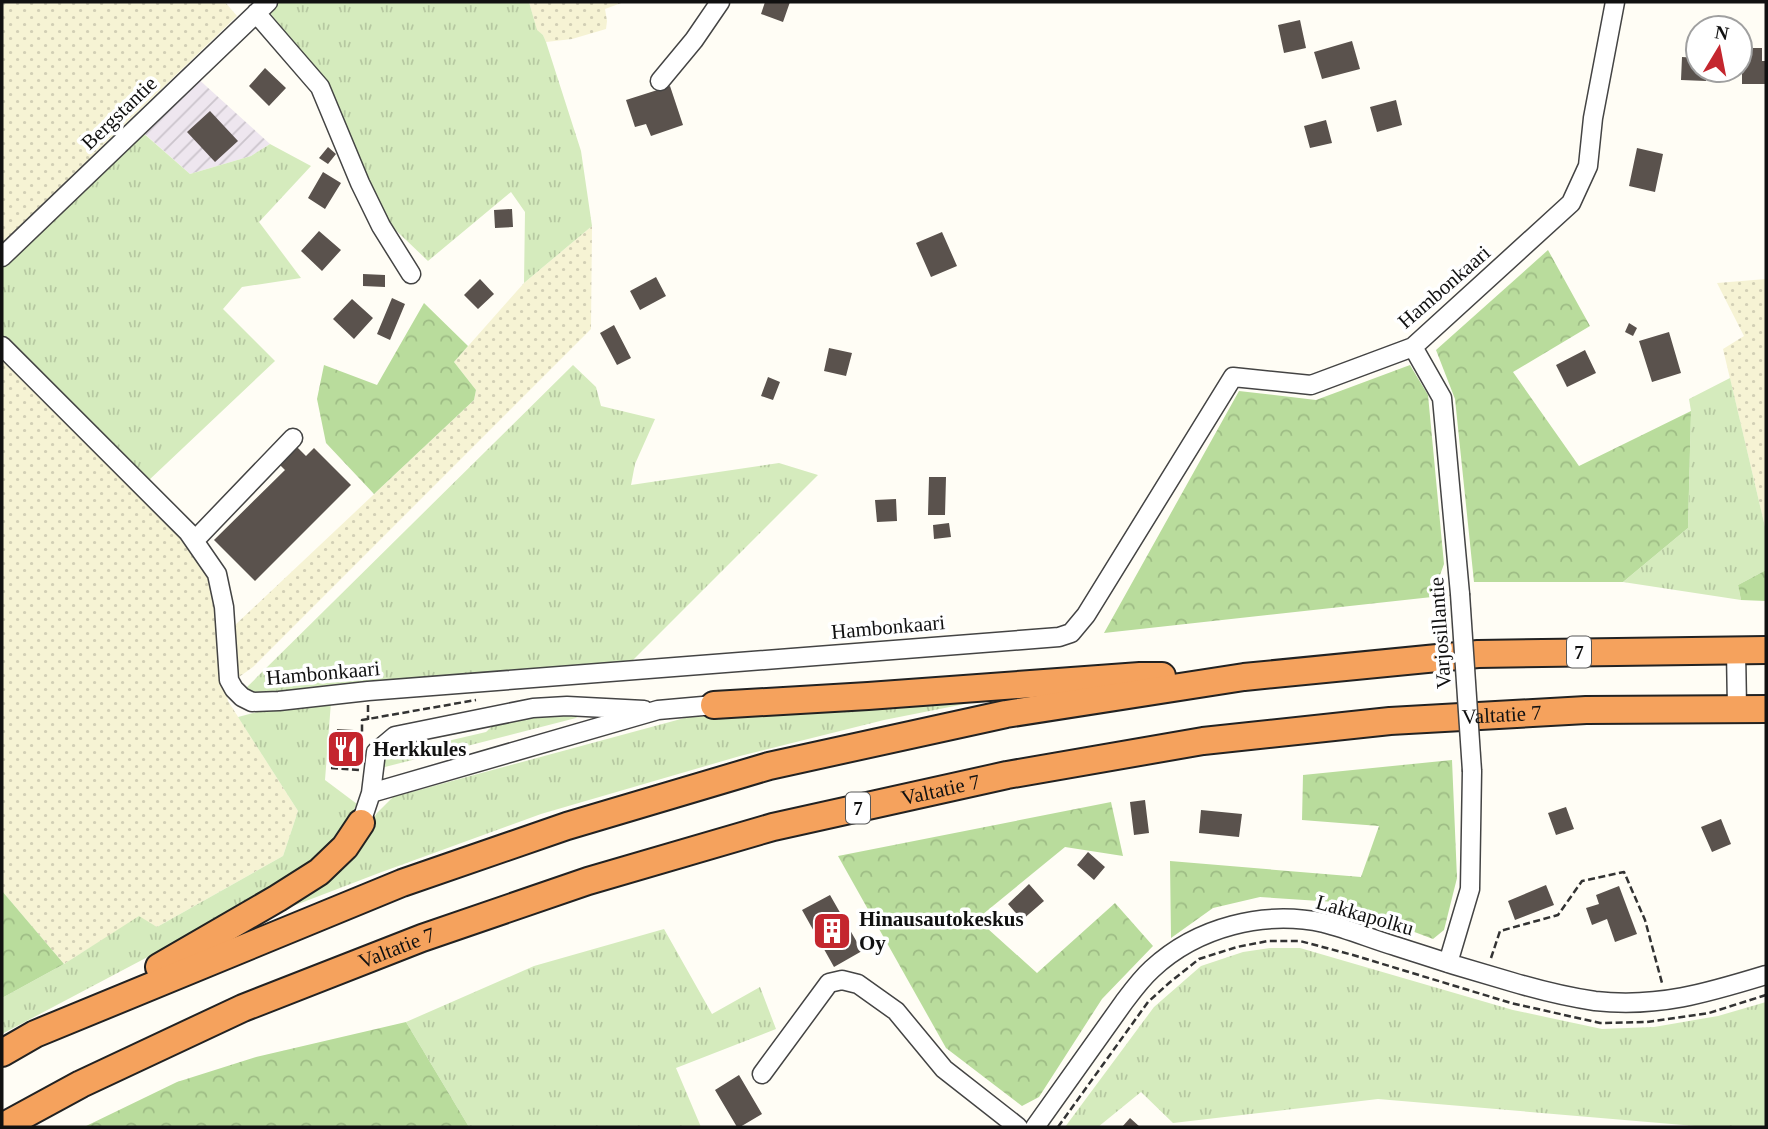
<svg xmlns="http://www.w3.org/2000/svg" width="1768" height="1129" font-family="'Times New Roman',serif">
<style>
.industrial{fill:url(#industrial-furrows)}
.farmland{fill:url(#farmland-dots)}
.grass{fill:url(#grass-tufts)}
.forest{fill:url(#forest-crowns)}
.building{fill:#5a524d}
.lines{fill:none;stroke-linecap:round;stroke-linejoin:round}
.minor-casing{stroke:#444;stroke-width:21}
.highway-casing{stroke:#222;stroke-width:30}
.path{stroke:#333;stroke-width:2.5;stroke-dasharray:7 3.5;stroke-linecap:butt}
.minor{stroke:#fff;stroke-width:18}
.highway{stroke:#f5a25d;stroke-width:26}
.minor-bridge-casing{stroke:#444;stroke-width:21;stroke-linecap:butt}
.minor-bridge{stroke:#fff;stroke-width:18}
.labels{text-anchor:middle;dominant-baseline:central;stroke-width:7;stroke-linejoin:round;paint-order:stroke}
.shield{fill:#fff;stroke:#585858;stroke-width:2}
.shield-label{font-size:19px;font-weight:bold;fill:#111}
.street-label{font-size:21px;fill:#111;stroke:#fff}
.poi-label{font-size:21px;font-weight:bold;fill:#111;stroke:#fff;text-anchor:start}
</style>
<defs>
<pattern id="industrial-furrows" width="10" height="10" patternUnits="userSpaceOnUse" patternTransform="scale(1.75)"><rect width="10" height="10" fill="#eee6ef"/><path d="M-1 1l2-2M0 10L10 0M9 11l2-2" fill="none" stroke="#cbc4cc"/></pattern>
<pattern id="farmland-dots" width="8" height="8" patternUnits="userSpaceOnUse" patternTransform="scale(1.75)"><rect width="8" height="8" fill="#f6f3d4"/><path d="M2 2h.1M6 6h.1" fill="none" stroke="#d2cfb5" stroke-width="1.8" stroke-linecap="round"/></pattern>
<pattern id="grass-tufts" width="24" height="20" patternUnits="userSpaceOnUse" patternTransform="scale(1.75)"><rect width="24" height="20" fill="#d5ebbd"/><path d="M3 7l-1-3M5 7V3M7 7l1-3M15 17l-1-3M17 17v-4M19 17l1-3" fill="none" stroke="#b6c8a1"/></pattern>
<pattern id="forest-crowns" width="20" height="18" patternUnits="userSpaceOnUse" patternTransform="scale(1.75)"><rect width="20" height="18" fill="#b9dc9c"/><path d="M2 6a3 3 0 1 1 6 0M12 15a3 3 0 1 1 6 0" fill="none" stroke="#9ebc85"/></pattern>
</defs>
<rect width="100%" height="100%" fill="#fffdf5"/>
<path class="industrial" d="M185 67 270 144 251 156 190 174 130 121Z"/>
<path class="farmland" d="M2 2H225L237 16 2 243Z
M529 2H624L605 9 607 21 606 29 572 39 546 42 543 35 537 31Z
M592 226 591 329 253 667 239 677 234 671V626L474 400 476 390 454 362 524 283Z
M1766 279V531L1723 349 1744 336 1717 283Z
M2 353 185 538 211 574 220 612 224 681 228 701 298 811 283 856 157 927 139 917 64 964 2 891Z"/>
<path class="grass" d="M277 2H529L537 30 543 35 546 42 581 151 592 226 524 283 525 212 511 192 428 261 383 218 321 80 268 10Z
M142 132 190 174 251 156 270 144 311 166 259 222 301 278 242 287 223 309 275 361 148 481 2 335V266Z
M573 365 596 387 601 406 655 419 635 464 631 485 779 463 818 475 632 661 260 697 244 690Z
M1730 378 1766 531V570L1738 585 1741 600 1623 582 1688 528 1691 411 1689 399Z
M990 699 884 720 740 756 541 814 379 873 280 911 357 842 377 813 393 797 714 710Z
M331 702 325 780 357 804 340 834 311 864 176 942 2 1034V998L64 964 139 916 157 927 283 856 298 811 238 717 273 708Z
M548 710 580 715 576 718 381 768V760L388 755 486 732 501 718Z
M664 929 712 1014 760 987 776 1029 676 1068 701 1127H469L406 1022 534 966Z
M1270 948H1300L1513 1010 1602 1029 1654 1027 1718 1016 1766 1002V1127H1707L1378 1099 1173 1123 1141 1092 1098 1127H1065L1154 1007 1201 966 1243 952Z"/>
<path class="forest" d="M1548 250 1590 326 1513 372 1579 466 1691 411 1688 528 1623 582H1474L1455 399 1436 350Z
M424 303 468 346 454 362 476 390 474 400 374 494 326 443 317 399 324 365 377 385Z
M1410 365 1428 395 1444 564 1432 597 1104 633 1239 391 1316 400Z
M1766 570V601L1741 600 1738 585Z
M1452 760 1457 878 1444 930 1433 939 1335 902 1260 897 1213 908 1171 938 1170 861 1361 877 1379 826 1302 820 1303 775Z
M1111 802 1123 856 1065 847 977 919 1037 973 1115 903 1153 946 1102 999 1039 1097 1022 1106 946 1048 838 856Z
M2 891 64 964 2 998Z
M406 1022 469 1127H84L177 1082 256 1057Z"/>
<path class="building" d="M765 2H790L783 22 761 14Z
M1300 20 1306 48 1284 53 1278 25Z
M1352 41 1360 69 1322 79 1314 52Z
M1742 48H1762V61H1766V84H1742Z
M1682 57 1698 58V70H1707L1706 81 1681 80Z
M265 68 286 88 269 106 249 86Z
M670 86 683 125 651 136 646 124 635 127 626 100Z
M1396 100 1402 125 1377 132 1370 107Z
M210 111 238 141 215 162 187 132Z
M1326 120 1332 143 1310 148 1304 126Z
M328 147 336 154 328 164 319 158Z
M1637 148 1663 154 1655 192 1629 186Z
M323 172 341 183 325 209 308 198Z
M512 209 513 227 495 228 494 210Z
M319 231 341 250 322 271 301 251Z
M942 232 957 266 931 277 916 243Z
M363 274 385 275V287L363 286Z
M656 277 666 296 640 310 630 291Z
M480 279 494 294 478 309 464 295Z
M392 298 405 304 390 340 377 334Z
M352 299 373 318 354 339 333 319Z
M1629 323 1637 328 1633 336 1625 332Z
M614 325 631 358 617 365 600 333Z
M1669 332 1681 373 1652 382 1639 341Z
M829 348 852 353 846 376 824 371Z
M1585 350 1596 373 1567 387 1556 365Z
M768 377 780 382 773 400 761 396Z
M297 447 306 456 314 448 351 485 255 581 214 540 285 470 279 464Z
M929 477H946L945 515H928Z
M896 499 897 521 877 522 875 500Z
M949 523 951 537 934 539 933 525Z
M337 729 354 730 353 746H358L357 766 335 764Z
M1145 800 1149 833 1134 835 1130 802Z
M1566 807 1574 829 1556 835 1548 813Z
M1201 810 1242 814 1239 837 1199 833Z
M1721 819 1731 844 1712 852 1701 827Z
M1088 852 1105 867 1094 880 1077 865Z
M1029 884 1044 901 1022 920 1008 904Z
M1546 885 1554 905 1515 920 1508 901Z
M1619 886 1637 934 1615 942 1607 919 1592 925 1586 908 1599 904 1596 895Z
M830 895 862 951 834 967 802 910Z
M739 1075 762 1114 740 1127H737L715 1090Z
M1130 1118 1140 1127H1122Z"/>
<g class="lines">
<g class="minor-casing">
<path id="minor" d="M256 13 320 87 360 183 381 226 411 274
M660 81 694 40 720 2
M2 257 268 2
M2 346 188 532 217 574 224 607 229 680 234 689 242 697 252 702 279 701 368 691 1059 637 1071 633 1086 615 1233 377 1311 385 1413 347 1571 203 1588 166 1593 118 1615 2
M1413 347 1442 398 1460 594
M195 540 293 438
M1736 650 1737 708
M371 793 376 752 395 736 533 708 567 706 644 710
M361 823 371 793 658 710 714 705
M1448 963 1470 889 1472 771
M762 1074 829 983 842 980 858 984 896 1011 944 1069 1018 1127
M1035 1127 1124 1002C1133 990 1141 979 1152 969 1197 927 1264 910 1324 923 1348 929 1372 939 1395 946 1434 959 1473 971 1512 982 1539 990 1567 997 1595 1001 1658 1008 1707 993 1766 975"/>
</g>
<g class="highway-casing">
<g id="highway">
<path d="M714 705 868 696 1140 676H1162"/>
<path d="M159 967 278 898 319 872 345 847 361 823"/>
<path d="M2 1053 35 1034 402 883 567 826 769 766 1006 714 1244 677 1478 654 1766 650"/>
<path id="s1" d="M2 1127 81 1084 243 1008 422 938 588 881 773 827 1007 775 1203 741 1390 721 1586 710 1766 709"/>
</g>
</g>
<path class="path" d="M368 705V720
M353 742H363
M362 742V720L476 700
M331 768 359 770
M1491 958 1500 931 1558 915 1582 881 1624 872 1645 920 1662 983
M1058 1127 1148 1002 1169 983 1199 959 1237 947 1268 941H1300L1353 955 1511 1003 1600 1023 1647 1022 1709 1013 1766 995"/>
<use href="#minor" class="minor"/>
<use href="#highway" class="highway"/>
<g class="minor-bridge-casing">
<path id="minor-bridge" d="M1460 594 1472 771"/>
</g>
<use href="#minor-bridge" class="minor-bridge"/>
</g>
<defs>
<g id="restaurant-square" transform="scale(2.0125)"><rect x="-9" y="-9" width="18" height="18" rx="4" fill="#c4262e" stroke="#fff"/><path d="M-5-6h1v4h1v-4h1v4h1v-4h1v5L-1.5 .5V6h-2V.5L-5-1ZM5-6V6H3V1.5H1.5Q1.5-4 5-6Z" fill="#fff"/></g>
<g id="building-square" transform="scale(2.0125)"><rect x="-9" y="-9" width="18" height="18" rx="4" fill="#c4262e" stroke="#fff"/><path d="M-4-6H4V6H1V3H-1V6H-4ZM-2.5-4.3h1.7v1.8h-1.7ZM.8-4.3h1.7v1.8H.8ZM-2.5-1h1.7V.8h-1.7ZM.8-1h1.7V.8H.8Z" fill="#fff"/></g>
</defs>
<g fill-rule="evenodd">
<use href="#restaurant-square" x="346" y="749"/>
<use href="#building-square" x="832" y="931"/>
</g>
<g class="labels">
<g class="shield">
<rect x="1567" y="636.5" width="24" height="31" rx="5"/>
<rect x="846" y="792.5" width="24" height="31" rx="5"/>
</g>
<g class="shield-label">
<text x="1579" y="652">7</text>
<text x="858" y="808">7</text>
</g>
<g class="street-label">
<text transform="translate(119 113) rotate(-44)">Bergstantie</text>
<text transform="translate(1444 287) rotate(-41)">Hambonkaari</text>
<text transform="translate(888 627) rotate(-5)">Hambonkaari</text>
<text transform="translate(1440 633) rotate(-94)">Varjosillantie</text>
<text transform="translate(323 673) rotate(-5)">Hambonkaari</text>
<text stroke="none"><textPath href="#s1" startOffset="1568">Valtatie 7</textPath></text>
<text stroke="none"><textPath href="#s1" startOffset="1001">Valtatie 7</textPath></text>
<text transform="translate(1365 915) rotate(16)">Lakkapolku</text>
<text stroke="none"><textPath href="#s1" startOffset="434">Valtatie 7</textPath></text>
</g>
<g class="poi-label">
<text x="373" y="749">Herkkules</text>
<text x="859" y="919">Hinausautokeskus<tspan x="859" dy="24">Oy</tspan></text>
</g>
</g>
<rect width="1768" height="1129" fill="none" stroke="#111111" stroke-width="7"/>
<g transform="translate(1719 49) rotate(10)"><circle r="33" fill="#ffffff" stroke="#a0a0a0" stroke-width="2"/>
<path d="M0-5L12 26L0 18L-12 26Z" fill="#c4262e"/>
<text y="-10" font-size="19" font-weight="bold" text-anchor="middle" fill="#111111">N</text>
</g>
</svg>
